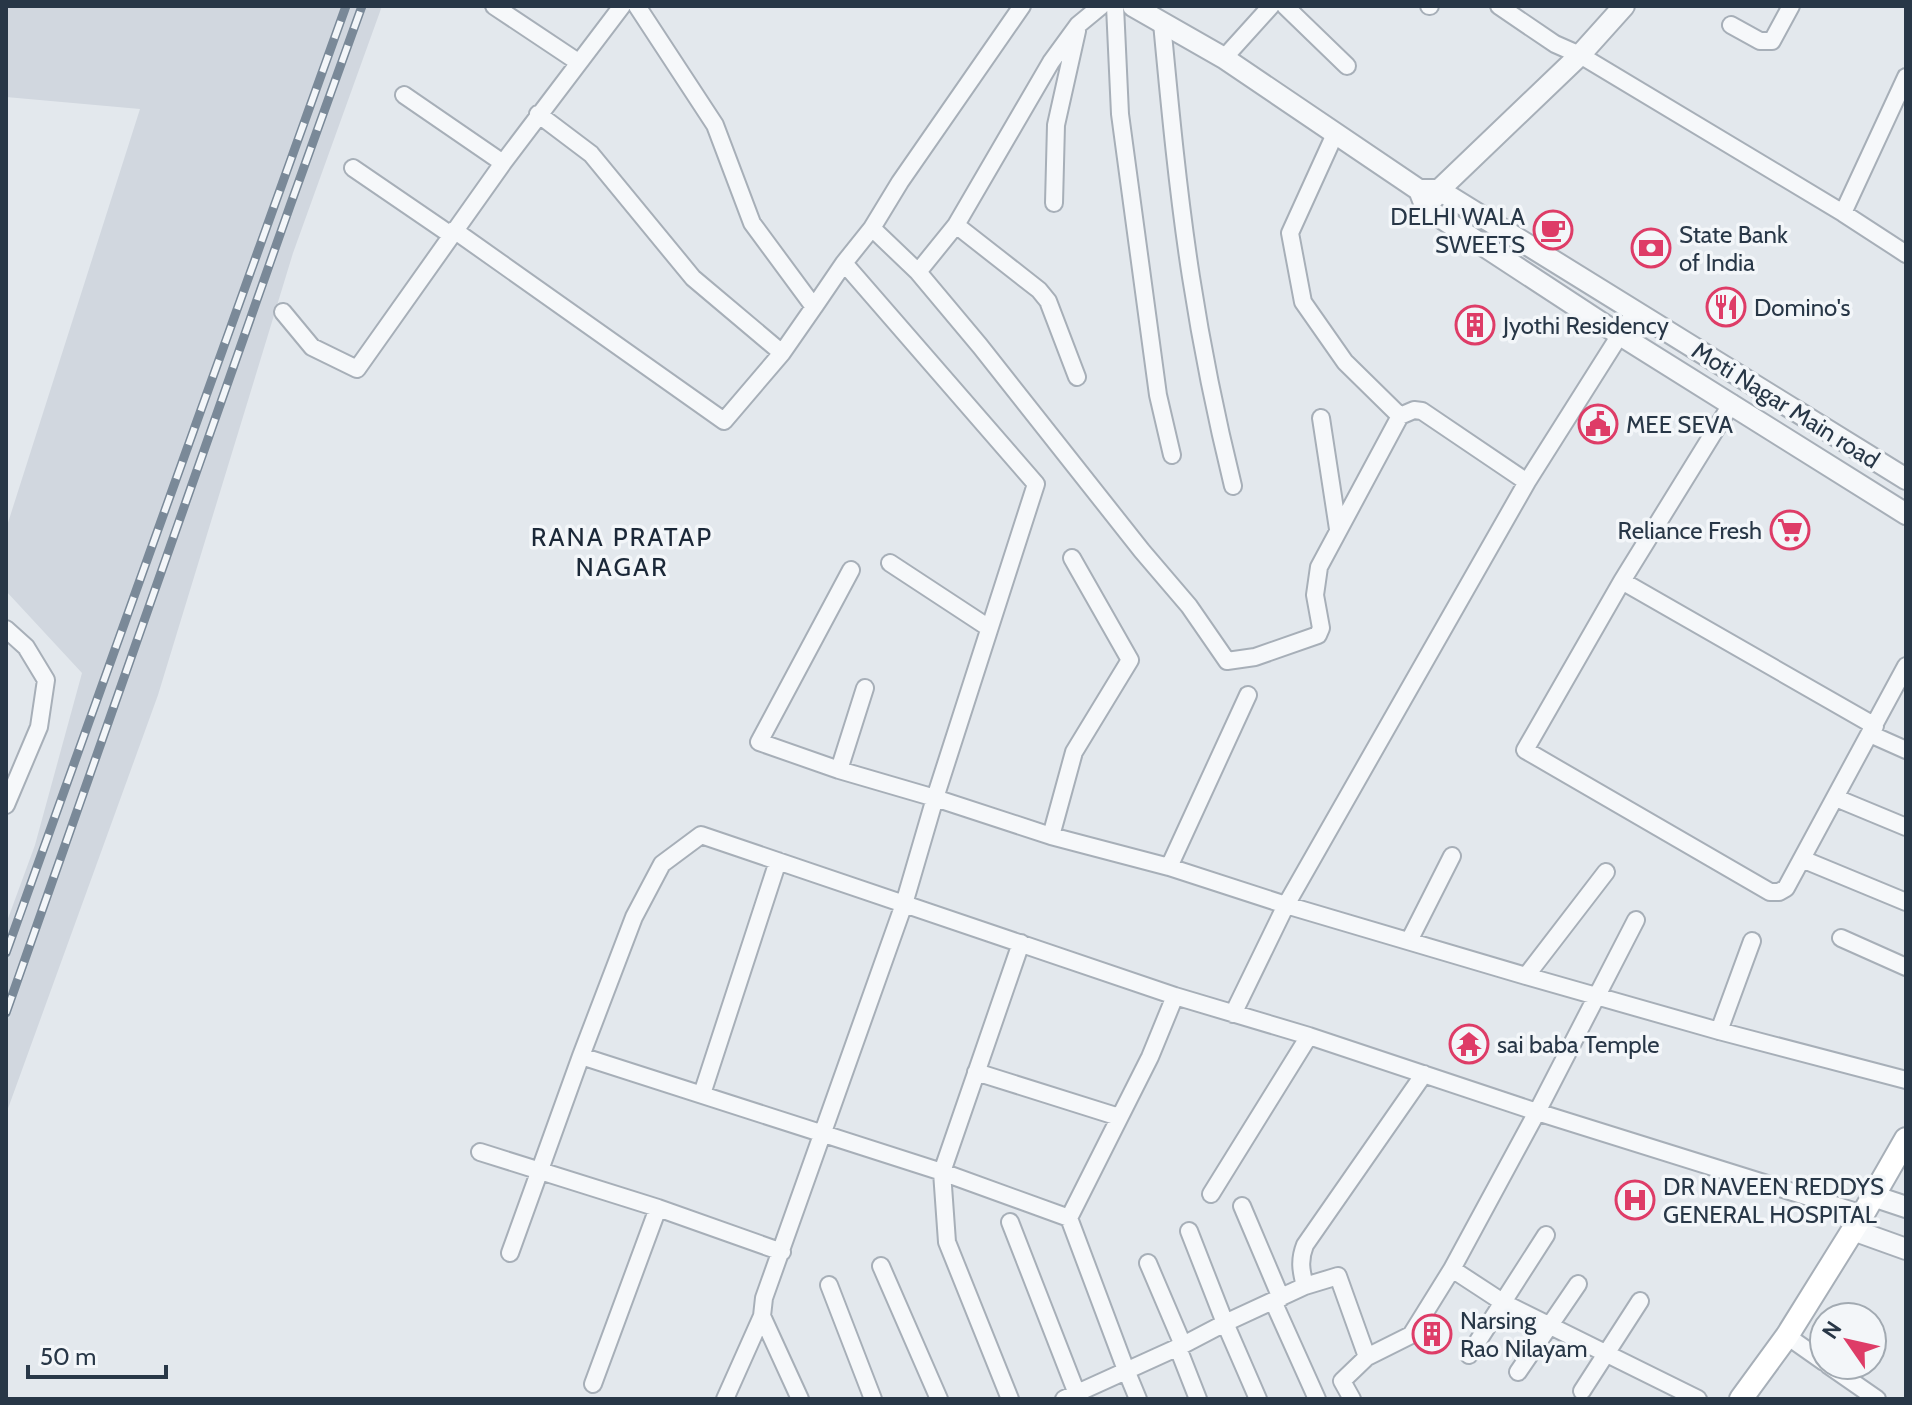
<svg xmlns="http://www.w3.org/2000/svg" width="1912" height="1405" font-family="Cabin,sans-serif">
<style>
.built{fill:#d1d7df}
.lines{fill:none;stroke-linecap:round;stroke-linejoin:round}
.minor-casing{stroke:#a7afb8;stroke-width:20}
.tertiary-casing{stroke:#a7afb8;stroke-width:24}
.secondary-casing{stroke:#a7afb8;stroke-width:26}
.minor{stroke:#f6f8fa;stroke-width:16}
.tertiary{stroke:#f6f8fa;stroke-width:20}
.secondary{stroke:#fff;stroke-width:22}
.rail-casing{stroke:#7a8998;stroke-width:9}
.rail{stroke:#f3f6f9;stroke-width:6;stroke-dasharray:18;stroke-linecap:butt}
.labels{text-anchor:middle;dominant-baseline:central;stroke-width:7;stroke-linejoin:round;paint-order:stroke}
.poi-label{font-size:24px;fill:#283747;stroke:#f3f6f9;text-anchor:start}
.street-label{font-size:24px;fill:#283747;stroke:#f3f6f9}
.neighbourhood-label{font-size:26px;letter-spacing:2px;fill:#1b2838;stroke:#f3f6f9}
</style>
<rect width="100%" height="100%" fill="#e3e8ed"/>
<path class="built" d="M6 6H382L293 253 158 695 6 1114V924L35 845 82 673 6 591V529L140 109 6 97Z"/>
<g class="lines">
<g class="minor-casing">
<path id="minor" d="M494 6 578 62
M637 6 715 125 752 223 814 307 844 263 872 228 900 182 1022 6
M1115 6 1120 114 1158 395 1172 455
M1285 6 1347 66
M1429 6H1430
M1499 6 1555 44 1580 55 1843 213 1906 254
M1162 23C1170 108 1178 193 1191 277 1202 348 1216 417 1233 486
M1731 25 1760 41H1772L1791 6
M1224 58 1271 6
M404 95 503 163
M538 114 591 154 693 278 782 353
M1335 134 1290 233 1303 302 1345 362 1400 416
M353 168 451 235
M1054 203 1056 125 1077 31
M1843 213 1906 77
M956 225 1051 62 1078 25 1101 6
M872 228 918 272 980 346 1142 551 1189 606 1227 661 1255 657 1318 635 1321 628 1315 595 1319 567 1400 416 1414 410 1422 411 1527 482
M454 230 724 421 782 353 814 307
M918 272 956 225 1039 290 1048 301 1077 377
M283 312 312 347 357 369 503 163 622 6
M1732 403 1622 581 1525 750 1770 892H1779L1786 888 1906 666
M1321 418 1338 529
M890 563 989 628
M851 570 759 742 839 770 935 798 1051 836 1169 867 1286 905 1526 976 1719 1031 1906 1080
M1622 581 1875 726
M6 629 26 647 46 680 39 727 6 805
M1870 734 1906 750
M839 770 865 688
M1836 798 1906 827
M1051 836 1074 752 1130 660 1072 558
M1802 859 1906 902
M1169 867 1248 695
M1841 938 1906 967
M1409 941 1452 856
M1526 976 1606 872
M1233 1014 1286 905 1527 482 1635 311
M1719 1031 1752 941
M581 1056 942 1172 1069 1218
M976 1072 1119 1117
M702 1094 778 861
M480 1152 658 1208 782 1252
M1211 1194 1309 1036
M1242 1206 1281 1298
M1010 1222 1079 1399
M1189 1231 1225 1323 1258 1399
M510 1253 581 1056 634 917 662 864 701 835 1175 996 1309 1036 1537 1112 1863 1214
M1148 1263 1183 1345
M881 1266 939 1399
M1452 1269 1504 1303 1698 1399
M829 1285 873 1399
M1305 1286C1301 1271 1299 1260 1305 1245L1424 1074
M1273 1301 1317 1399
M762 1316 800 1399
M1787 1336 1824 1362
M1178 1348 1198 1399
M1469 1355 1546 1235
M1828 1365 1877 1399
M1518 1372 1578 1284
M593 1384 658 1208
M1582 1391 1640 1301
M725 1399 762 1316 764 1298 904 904 935 798 1036 484 844 263
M1010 1399 947 1242 942 1172 1021 943
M1064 1399 1183 1345 1225 1323 1305 1286 1338 1276 1367 1357 1411 1335 1452 1269 1537 1112 1636 920
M1138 1399 1126 1370 1069 1218 1150 1057 1175 996
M1352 1399 1342 1381 1367 1357"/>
</g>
<g class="tertiary-casing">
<path id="tertiary" d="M1133 6 1224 58 1419 190 1426 208 1620 335 1906 514
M1419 190H1439L1906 479
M1433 199 1439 190 1580 55 1624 6
M1873 1196 1906 1207
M1853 1230 1906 1249"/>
</g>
<g class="secondary-casing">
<path id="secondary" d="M1741 1399 1787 1336 1863 1214 1906 1139"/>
</g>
<use href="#minor" class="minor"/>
<use href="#tertiary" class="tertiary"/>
<use href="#secondary" class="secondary"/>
<g class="rail-casing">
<path id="rail" d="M6 953 346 6
M6 1013 290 206 362 6"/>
</g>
<use href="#rail" class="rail"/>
</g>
<defs>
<g id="cafe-ring" transform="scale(2)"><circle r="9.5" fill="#f3f6f9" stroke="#de3c67" stroke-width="1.5"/><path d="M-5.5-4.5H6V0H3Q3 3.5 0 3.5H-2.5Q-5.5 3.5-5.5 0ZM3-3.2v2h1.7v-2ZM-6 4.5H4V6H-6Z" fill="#de3c67"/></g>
<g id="bank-ring" transform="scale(2)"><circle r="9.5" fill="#f3f6f9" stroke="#de3c67" stroke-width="1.5"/><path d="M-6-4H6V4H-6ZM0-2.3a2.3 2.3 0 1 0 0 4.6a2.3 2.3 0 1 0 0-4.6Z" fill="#de3c67"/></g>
<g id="restaurant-ring" transform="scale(2)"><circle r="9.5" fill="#f3f6f9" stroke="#de3c67" stroke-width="1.5"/><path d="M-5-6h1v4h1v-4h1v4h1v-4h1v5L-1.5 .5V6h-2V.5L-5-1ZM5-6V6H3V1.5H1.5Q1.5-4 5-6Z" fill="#de3c67"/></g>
<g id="building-ring" transform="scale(2)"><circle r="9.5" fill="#f3f6f9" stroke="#de3c67" stroke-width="1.5"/><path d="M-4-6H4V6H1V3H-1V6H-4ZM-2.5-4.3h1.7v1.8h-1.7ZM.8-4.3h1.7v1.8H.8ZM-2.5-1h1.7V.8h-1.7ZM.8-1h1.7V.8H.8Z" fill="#de3c67"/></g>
<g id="civic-ring" transform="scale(2)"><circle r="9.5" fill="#f3f6f9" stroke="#de3c67" stroke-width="1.5"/><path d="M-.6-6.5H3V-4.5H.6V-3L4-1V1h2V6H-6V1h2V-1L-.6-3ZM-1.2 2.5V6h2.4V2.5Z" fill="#de3c67"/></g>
<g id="supermarket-ring" transform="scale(2)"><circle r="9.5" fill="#f3f6f9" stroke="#de3c67" stroke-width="1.5"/><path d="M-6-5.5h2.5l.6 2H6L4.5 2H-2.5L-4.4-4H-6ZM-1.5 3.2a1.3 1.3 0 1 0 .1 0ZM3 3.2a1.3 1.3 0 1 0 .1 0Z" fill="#de3c67"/></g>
<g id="temple-ring" transform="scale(2)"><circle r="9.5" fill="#f3f6f9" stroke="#de3c67" stroke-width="1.5"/><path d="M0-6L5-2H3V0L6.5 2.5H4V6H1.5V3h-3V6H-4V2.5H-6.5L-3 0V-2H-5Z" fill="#de3c67"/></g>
<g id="hospital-ring" transform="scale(2)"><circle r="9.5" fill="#f3f6f9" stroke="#de3c67" stroke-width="1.5"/><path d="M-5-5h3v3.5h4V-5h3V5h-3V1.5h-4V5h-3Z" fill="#de3c67"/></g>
</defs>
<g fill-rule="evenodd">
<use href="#cafe-ring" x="1553" y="230"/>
<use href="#bank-ring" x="1651" y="248"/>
<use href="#restaurant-ring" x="1726" y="307"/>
<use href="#building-ring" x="1475" y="325"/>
<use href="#civic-ring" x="1598" y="424"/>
<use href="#supermarket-ring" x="1790" y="530"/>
<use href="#temple-ring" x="1469" y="1044"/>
<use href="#hospital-ring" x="1635" y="1200"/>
<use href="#building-ring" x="1432" y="1334"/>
</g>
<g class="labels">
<g class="poi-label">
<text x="1525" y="216" text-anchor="end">DELHI WALA<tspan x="1525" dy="28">SWEETS</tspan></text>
<text x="1679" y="234">State Bank<tspan x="1679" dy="28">of India</tspan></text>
<text x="1754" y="307">Domino's</text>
<text x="1503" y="325">Jyothi Residency</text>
<text x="1626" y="424">MEE SEVA</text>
<text x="1762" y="530" text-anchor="end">Reliance Fresh</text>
<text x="1497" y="1044">sai baba Temple</text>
<text x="1663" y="1186">DR NAVEEN REDDYS<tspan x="1663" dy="28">GENERAL HOSPITAL</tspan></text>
<text x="1460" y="1320">Narsing<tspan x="1460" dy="28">Rao Nilayam</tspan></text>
</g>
<g class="street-label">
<text transform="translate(1786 405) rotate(32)">Moti Nagar Main road</text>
</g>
<g class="neighbourhood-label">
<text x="622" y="537">RANA PRATAP<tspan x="622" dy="30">NAGAR</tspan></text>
</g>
</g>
<rect width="1912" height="1405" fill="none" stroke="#283747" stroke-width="16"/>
<g transform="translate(1848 1341) rotate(304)"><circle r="38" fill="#f3f6f9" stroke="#a2aab2" stroke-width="2"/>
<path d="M0-6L14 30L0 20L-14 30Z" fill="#de3c67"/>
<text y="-12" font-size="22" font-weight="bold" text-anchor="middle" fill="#283747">N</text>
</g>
<path d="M28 1365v12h138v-12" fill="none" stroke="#283747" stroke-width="4"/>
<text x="40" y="1365" font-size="24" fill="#283747" stroke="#f3f6f9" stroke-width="6" paint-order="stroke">50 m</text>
</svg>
